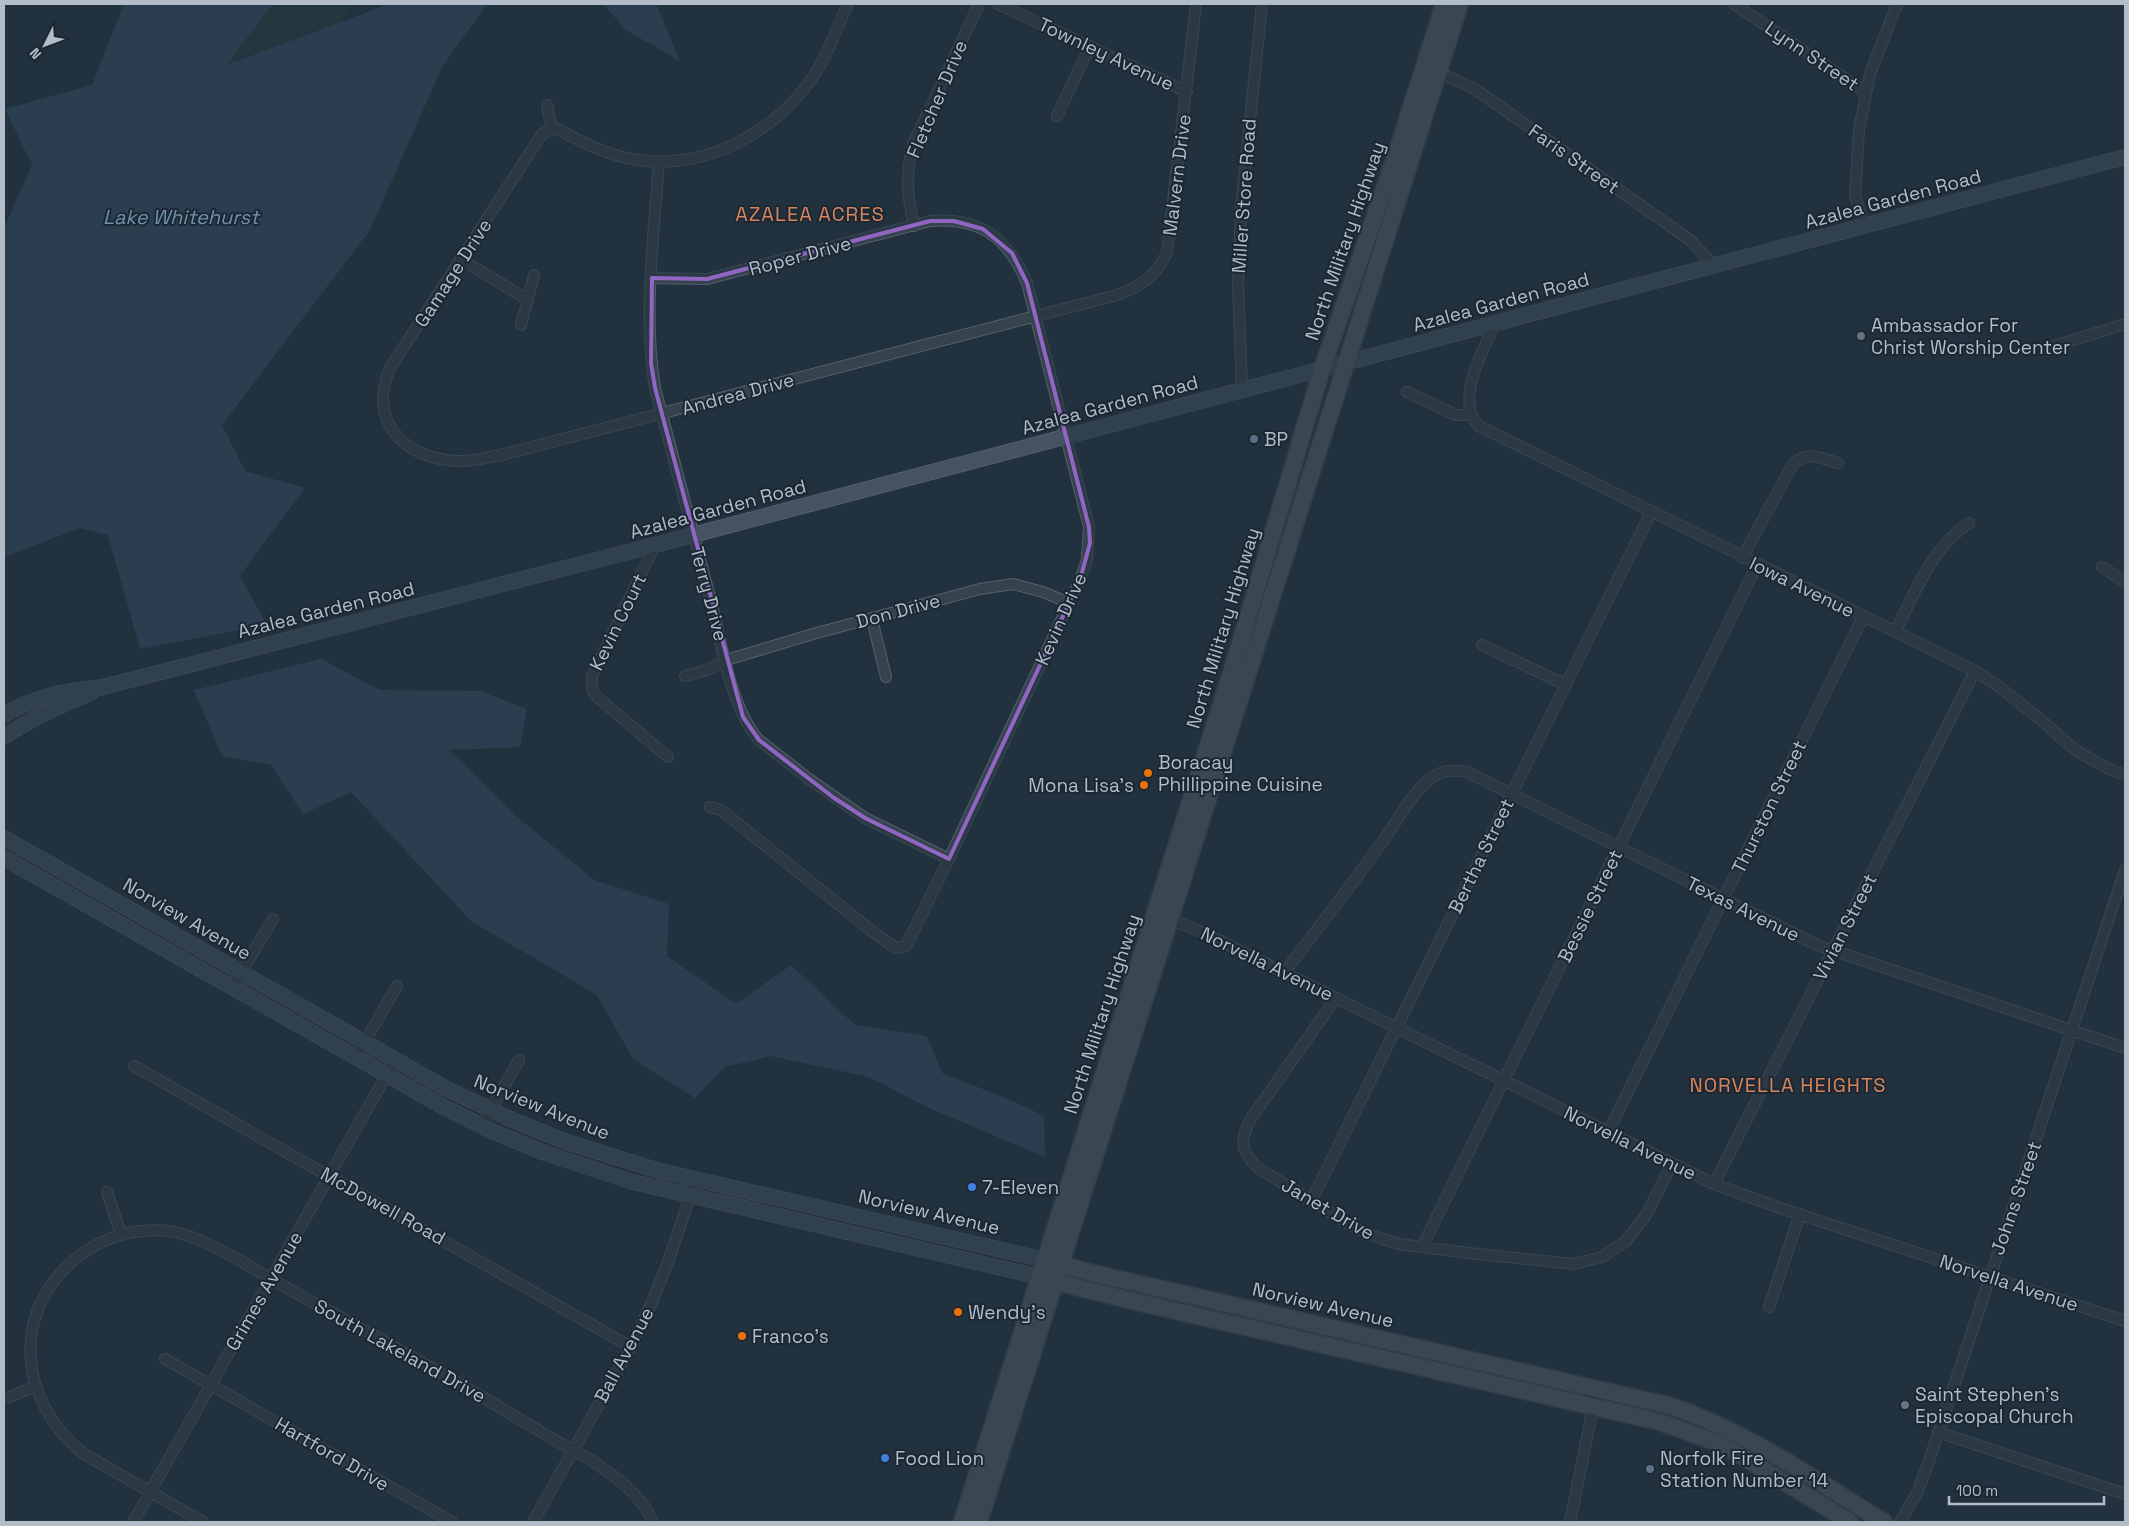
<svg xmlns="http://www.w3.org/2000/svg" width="2129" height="1526" font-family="'Space Grotesk',sans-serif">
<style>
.green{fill:#243f3f}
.water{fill:#354f66}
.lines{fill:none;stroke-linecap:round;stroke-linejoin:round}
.street-casing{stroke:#54606c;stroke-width:12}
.secondary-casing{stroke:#54606c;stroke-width:16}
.primary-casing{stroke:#3f4c57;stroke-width:19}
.street{stroke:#36434e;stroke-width:10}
.secondary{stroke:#445261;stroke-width:14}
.primary{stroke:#54626e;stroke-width:16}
.marked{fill:none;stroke:#9166c3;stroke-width:4;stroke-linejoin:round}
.worship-dot{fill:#6b7280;stroke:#1b2833;stroke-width:2}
.service-dot{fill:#5c6f8a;stroke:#1b2833;stroke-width:2}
.food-dot{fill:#e8710a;stroke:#1b2833;stroke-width:2}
.shop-dot{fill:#3f7fe0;stroke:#1b2833;stroke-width:2}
.labels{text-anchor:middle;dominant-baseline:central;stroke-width:4;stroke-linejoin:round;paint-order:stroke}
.street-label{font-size:19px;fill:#b2bdc9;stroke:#1b2833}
.poi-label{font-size:19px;fill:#b2bdc9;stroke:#1b2833;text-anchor:start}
.neighbourhood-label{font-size:20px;letter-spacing:1px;fill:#da845c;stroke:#1b2833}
.water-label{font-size:20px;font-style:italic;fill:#7092ae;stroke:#1b2833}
</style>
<rect width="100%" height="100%" fill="#22313e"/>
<path class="green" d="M273 4H353L343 21 225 65Z"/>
<path class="water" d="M124 4H273L226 65 389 4H487L442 67 370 230 222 425 245 471 305 488 240 576 267 625 140 649 108 535 80 528 4 557V228L32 165 5 109 92 85Z
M603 4H656L680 61 626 30Z
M321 659 380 690 480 691 527 709 520 747 449 750 516 816 594 880 669 904 667 956 736 1004 791 965 855 1025 927 1036 942 1073 1008 1099 1044 1116 1045 1157 929 1108 869 1077 771 1056 725 1067 695 1098 633 1059 597 995 471 921 351 792 303 814 271 765 222 756 194 690Z"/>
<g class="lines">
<g class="street-casing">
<path id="street" d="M848 4C838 25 830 49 818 69 781 129 710 170 638 160 609 156 583 143 558 129H552L542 134 390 368C368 420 402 458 456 461 472 462 489 457 505 454L1117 295C1140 287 1156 276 1167 253L1196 4
M998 4 1187 92
M1734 4 1865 92
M1433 70 1475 89 1690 240 1714 265
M547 105 552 129
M1057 116 1090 46
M659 161C654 235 643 315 655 388 674 459 692 530 711 601 721 642 731 709 759 740L809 779 865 818 949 859
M914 226C907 195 905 173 914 142L979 4
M1864 226 1855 195 1859 130 1870 74 1897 4
M462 260 528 300
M652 278 707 279 930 221C981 217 1008 238 1027 283L1089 527 1087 560 1080 580 949 859 906 946 896 948 873 932 721 810 710 807
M1495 323C1483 351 1454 401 1479 426L1975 671 1998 686 2040 719 2075 750 2107 768 2125 775
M521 325 534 275
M2054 346 2125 324
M1242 389 1238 282 1241 207 1262 4
M1407 392 1456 415H1470
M655 545 592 676V690L596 696 668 757
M1742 558 1793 464C1807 451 1821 458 1838 463
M2102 567 2125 582
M872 619 886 677
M1895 632C1915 593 1931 548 1969 523
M1482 645 1566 685
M685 676 707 670 726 660 813 634 980 589 1013 584 1043 592 1069 603
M1165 917 1204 933 1714 1184 1780 1208 2125 1321
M1284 973C1317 929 1351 886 1383 841 1398 820 1410 795 1431 778 1442 770 1454 769 1467 772L1817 945 2125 1048
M232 988 273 919
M1336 998 1252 1117C1240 1138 1239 1150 1258 1168L1359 1230 1380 1238 1399 1244 1469 1253 1573 1264 1602 1257 1626 1241 1646 1215 1672 1164
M356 1057 397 986
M134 1066 631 1347
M482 1126 519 1060
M1608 1132 1863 617
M1714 1184 1975 671
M107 1192 121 1234
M1311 1201 1651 512
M1422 1247 1757 565
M1769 1307 1800 1214
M165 1359 452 1522
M7 1398 36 1386
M1938 1432 2125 1494
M133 1522 395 1060
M203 1522 84 1454C18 1402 9 1310 79 1256 98 1242 118 1233 142 1231 160 1229 178 1231 194 1238 226 1250 263 1275 294 1292 359 1327 425 1363 489 1401 523 1421 556 1442 591 1460 616 1477 641 1494 653 1522
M533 1522 631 1347 652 1302 668 1262 696 1179
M1570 1522 1597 1388
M1900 1522 1918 1491 1930 1458 2125 870"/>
</g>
<g class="secondary-casing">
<path id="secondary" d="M4 715C38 695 65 691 103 687L655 545 2125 157
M4 737C31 718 61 706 92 692
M4 838 447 1089 508 1118 564 1141 656 1170 1045 1260
M4 858 442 1106 494 1132 545 1153 633 1182 1040 1277"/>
</g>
<g class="primary-casing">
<path id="primary" d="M1051 1261 1088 1272 1671 1406C1748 1432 1815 1480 1884 1522
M1044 1279 1137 1302 1660 1422 1718 1443 1735 1452 1850 1522
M962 1522 1232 670 1322 369 1397 152 1444 4
M979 1522 1460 4"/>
</g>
<use href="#street" class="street"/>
<use href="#secondary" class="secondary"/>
<use href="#primary" class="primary"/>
</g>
<path d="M0 0H2129V1526H0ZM930 221H954L983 229 1012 253 1027 283 1089 527 1090 543 1080 580 949 859 865 818 834 798 759 740 743 717 655 388 651 363 652 278 707 279Z" fill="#22313e" fill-opacity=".55" fill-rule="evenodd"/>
<path class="marked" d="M930 221H954L983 229 1012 253 1027 283 1089 527 1090 543 1080 580 949 859 865 818 834 798 759 740 743 717 655 388 651 363 652 278 707 279Z"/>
<g class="worship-dot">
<circle cx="1861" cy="336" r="5"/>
<circle cx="1905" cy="1405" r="5"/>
</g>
<g class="service-dot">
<circle cx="1254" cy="439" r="5"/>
<circle cx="1650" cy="1469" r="5"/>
</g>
<g class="food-dot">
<circle cx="1148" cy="773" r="5"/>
<circle cx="1144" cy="785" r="5"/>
<circle cx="958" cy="1312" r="5"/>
<circle cx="742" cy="1336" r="5"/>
</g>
<g class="shop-dot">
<circle cx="972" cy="1187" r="5"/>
<circle cx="885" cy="1458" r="5"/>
</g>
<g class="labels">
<g class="street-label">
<text transform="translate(1106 54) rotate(25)">Townley Avenue</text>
<text transform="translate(1812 56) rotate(34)">Lynn Street</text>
<text transform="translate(937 99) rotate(-67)">Fletcher Drive</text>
<text transform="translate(1574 159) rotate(35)">Faris Street</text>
<text transform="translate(1177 175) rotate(-83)">Malvern Drive</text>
<text transform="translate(1244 196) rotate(-86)">Miller Store Road</text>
<text transform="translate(1893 199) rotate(-15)">Azalea Garden Road</text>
<text transform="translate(1345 241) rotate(-71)">North Military Highway</text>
<text transform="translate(800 256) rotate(-15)">Roper Drive</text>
<text transform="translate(453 273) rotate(-57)">Gamage Drive</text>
<text transform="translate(1501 302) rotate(-15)">Azalea Garden Road</text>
<text transform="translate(738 394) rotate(-15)">Andrea Drive</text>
<text transform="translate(1110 405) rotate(-15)">Azalea Garden Road</text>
<text transform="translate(718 509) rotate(-15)">Azalea Garden Road</text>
<text transform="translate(1802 587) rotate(26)">Iowa Avenue</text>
<text transform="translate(709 594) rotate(75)">Terry Drive</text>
<text transform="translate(326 610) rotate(-14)">Azalea Garden Road</text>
<text transform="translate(898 611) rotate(-15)">Don Drive</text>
<text transform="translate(1061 619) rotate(-66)">Kevin Drive</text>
<text transform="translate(618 622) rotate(-64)">Kevin Court</text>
<text transform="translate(1223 628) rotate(-73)">North Military Highway</text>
<text transform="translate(1769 807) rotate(-64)">Thurston Street</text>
<text transform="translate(1481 856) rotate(-64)">Bertha Street</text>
<text transform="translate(1590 906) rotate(-64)">Bessie Street</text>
<text transform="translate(1743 909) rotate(26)">Texas Avenue</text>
<text transform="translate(187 919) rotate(30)">Norview Avenue</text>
<text transform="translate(1845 927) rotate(-63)">Vivian Street</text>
<text transform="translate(1267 964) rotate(26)">Norvella Avenue</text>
<text transform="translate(1102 1014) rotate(-72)">North Military Highway</text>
<text transform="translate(542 1107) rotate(22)">Norview Avenue</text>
<text transform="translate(1630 1143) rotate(26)">Norvella Avenue</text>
<text transform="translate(2016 1198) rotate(-71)">Johns Street</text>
<text transform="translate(383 1206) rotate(29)">McDowell Road</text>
<text transform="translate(1328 1209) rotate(30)">Janet Drive</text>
<text transform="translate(929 1212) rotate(13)">Norview Avenue</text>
<text transform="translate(2009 1283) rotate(18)">Norvella Avenue</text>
<text transform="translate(264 1291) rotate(-60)">Grimes Avenue</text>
<text transform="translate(1323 1305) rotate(13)">Norview Avenue</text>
<text transform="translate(400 1351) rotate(29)">South Lakeland Drive</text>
<text transform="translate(624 1355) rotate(-62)">Ball Avenue</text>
<text transform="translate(332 1454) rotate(30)">Hartford Drive</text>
</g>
<g class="poi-label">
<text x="1871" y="325">Ambassador For<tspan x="1871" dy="22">Christ Worship Center</tspan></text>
<text x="1264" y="439">BP</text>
<text x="1158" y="762">Boracay<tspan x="1158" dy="22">Phillippine Cuisine</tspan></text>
<text x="1134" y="785" text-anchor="end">Mona Lisa's</text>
<text x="982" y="1187">7-Eleven</text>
<text x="968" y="1312">Wendy's</text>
<text x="752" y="1336">Franco's</text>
<text x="1915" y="1394">Saint Stephen's<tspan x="1915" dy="22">Episcopal Church</tspan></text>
<text x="895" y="1458">Food Lion</text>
<text x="1660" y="1458">Norfolk Fire<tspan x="1660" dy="22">Station Number 14</tspan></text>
</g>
<g class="neighbourhood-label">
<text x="810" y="214">AZALEA ACRES</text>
<text x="1788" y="1085">NORVELLA HEIGHTS</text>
</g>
<g class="water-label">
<text x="181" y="217">Lake Whitehurst</text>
</g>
</g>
<rect width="2129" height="1526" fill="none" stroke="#b2bdc9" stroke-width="10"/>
<g transform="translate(45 45) rotate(228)" stroke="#1b2833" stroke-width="4" paint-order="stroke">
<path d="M0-4L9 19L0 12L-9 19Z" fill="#b2bdc9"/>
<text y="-8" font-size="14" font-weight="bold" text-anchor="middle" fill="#b2bdc9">N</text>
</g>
<path d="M1949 1496v8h155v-8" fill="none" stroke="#b2bdc9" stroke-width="2.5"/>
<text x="1956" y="1496" font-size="15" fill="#b2bdc9" stroke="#1b2833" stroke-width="4" paint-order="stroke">100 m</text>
</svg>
